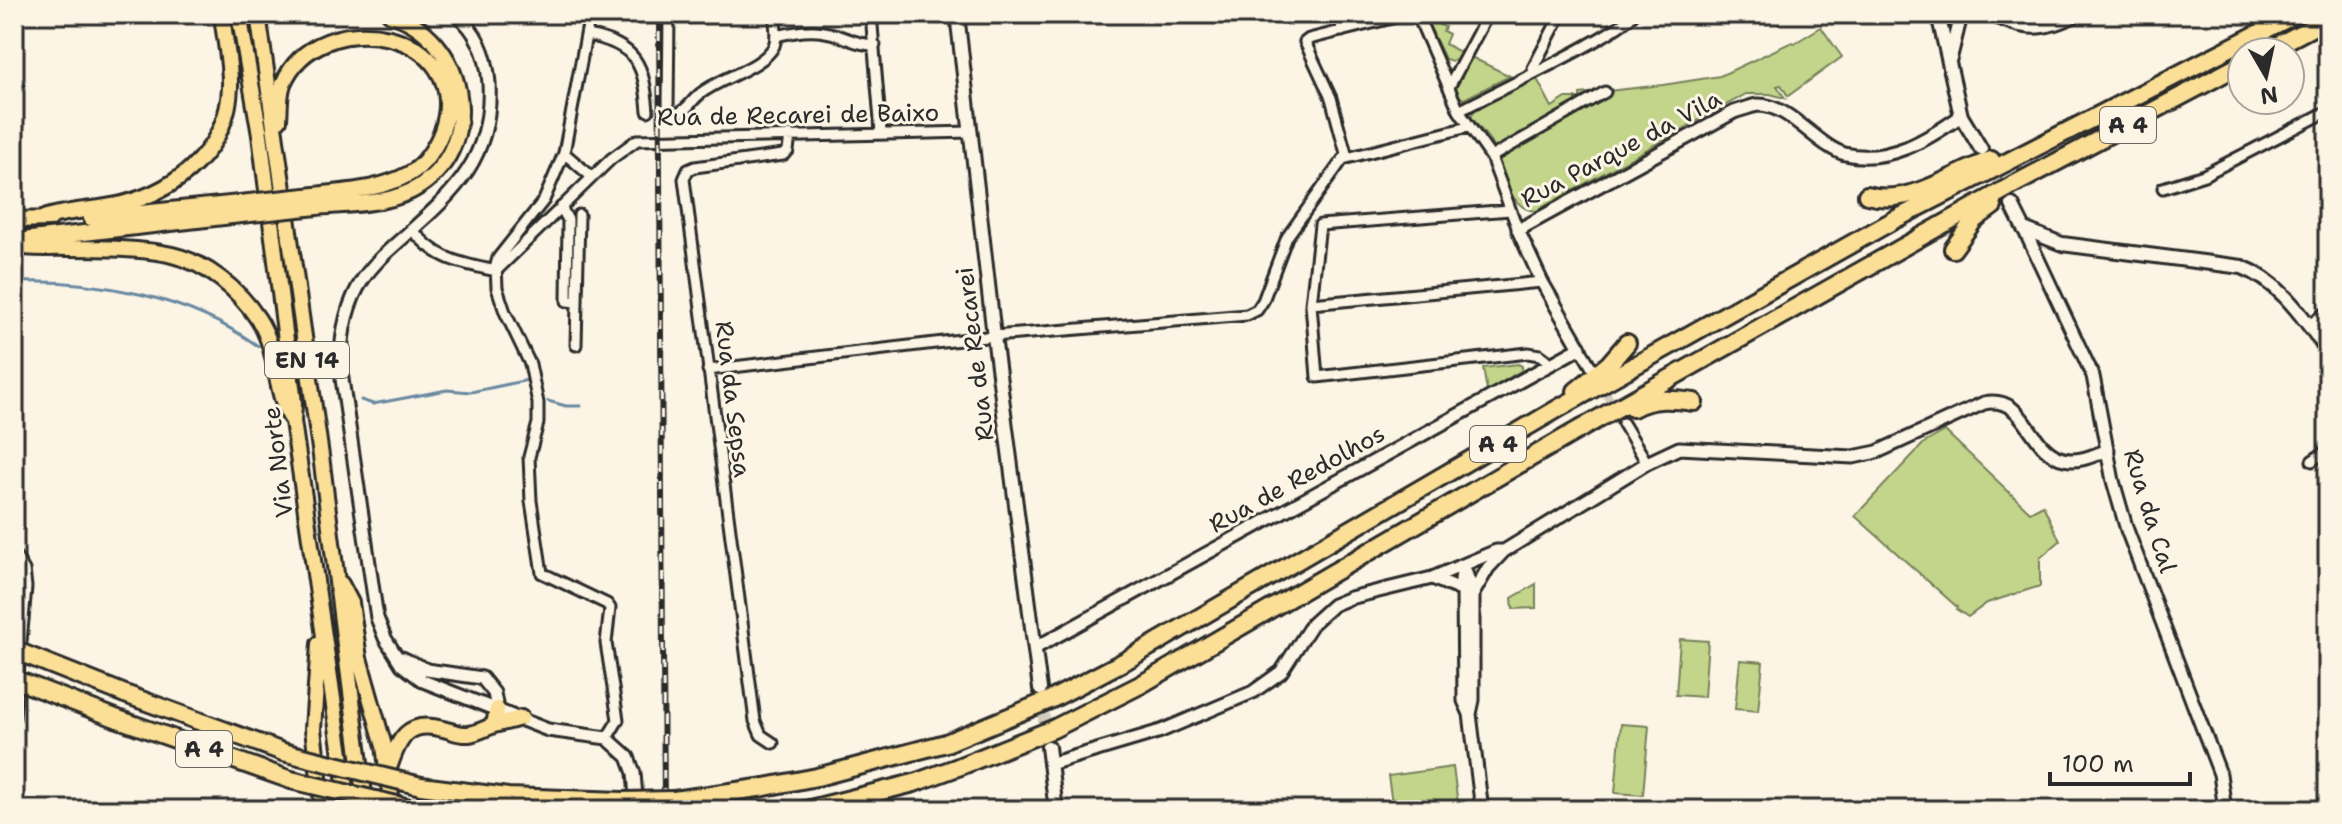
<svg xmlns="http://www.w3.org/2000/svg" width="2342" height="824" font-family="'Shantell Sans',sans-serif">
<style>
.green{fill:#c2d58a;stroke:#76805a;stroke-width:2}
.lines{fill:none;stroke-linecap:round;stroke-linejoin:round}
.stream{stroke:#6989a2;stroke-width:3}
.minor-tunnel{stroke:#d2cdc0;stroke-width:9;stroke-dasharray:9 4.5;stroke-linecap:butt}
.secondary-tunnel{stroke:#d2cdc0;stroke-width:12;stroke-dasharray:12 6;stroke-linecap:butt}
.minor-casing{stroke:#2b2b2b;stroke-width:15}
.tertiary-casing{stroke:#2b2b2b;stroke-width:17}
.secondary-casing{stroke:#2b2b2b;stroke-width:18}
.trunk-casing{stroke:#2b2b2b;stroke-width:20}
.motorway-casing{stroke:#2b2b2b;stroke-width:22}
.minor{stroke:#fcf5e5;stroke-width:9}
.tertiary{stroke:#fcf5e5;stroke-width:11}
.secondary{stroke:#fcf5e5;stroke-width:12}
.trunk{stroke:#fbdf96;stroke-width:14}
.motorway{stroke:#fbdf96;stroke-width:16}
.rail-casing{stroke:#2b2b2b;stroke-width:6}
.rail{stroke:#fcf5e5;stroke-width:3;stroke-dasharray:9;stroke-linecap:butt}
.trunk-bridge-casing{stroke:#2b2b2b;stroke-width:20;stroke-linecap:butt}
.motorway-bridge-casing{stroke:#2b2b2b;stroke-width:22;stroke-linecap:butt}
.trunk-bridge{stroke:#fbdf96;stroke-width:14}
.motorway-bridge{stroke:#fbdf96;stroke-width:16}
.labels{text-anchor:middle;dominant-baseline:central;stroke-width:6;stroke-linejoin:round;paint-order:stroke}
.shield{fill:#fcf5e5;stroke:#6a6863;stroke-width:2}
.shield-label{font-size:22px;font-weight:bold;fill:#2b2b2b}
.street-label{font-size:24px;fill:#2b2b2b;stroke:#fcf5e5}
</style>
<rect width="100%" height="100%" fill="#fcf5e5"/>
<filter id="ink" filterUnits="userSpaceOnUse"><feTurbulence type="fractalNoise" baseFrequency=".0125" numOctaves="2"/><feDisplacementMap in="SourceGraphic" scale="16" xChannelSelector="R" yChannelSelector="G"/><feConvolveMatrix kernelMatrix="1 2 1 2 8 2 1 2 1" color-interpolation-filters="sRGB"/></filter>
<g filter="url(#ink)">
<path class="green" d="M1426 19 1445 27 1443 31 1449 34 1445 44 1464 54 1461 58 1452 61 1445 59Z
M1821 27 1842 57 1788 96 1781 85 1777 86 1785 98 1770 94H1746L1536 211C1503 209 1506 162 1490 141 1484 132 1476 125 1471 116L1476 108 1537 79 1552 107 1566 98H1580V94L1663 85 1720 76 1792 42 1795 43Z
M1471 57 1510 76 1464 99 1459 96 1456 88Z
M1518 364 1522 366V370L1487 391 1483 368Z
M1945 431 2030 512 2043 505 2060 541 2040 558V586L1987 603 1968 617 1956 609 1957 607 1855 516 1924 443Z
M1536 584V608L1513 609 1512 598Z
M1680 639 1708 641 1704 697 1676 695Z
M1740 660 1763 662 1758 711 1735 709Z
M1621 724 1649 726 1643 795 1615 793Z
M1453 767 1458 804 1418 810H1393L1388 776Z"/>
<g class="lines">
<path class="stream" d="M14 282C98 279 189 297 258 346
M361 400 373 404 447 390 471 392 528 380
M548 401 566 406H581"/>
<path class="minor-tunnel" d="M1599 381 1623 423"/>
<path class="secondary-tunnel" d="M1989 163 2012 205
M1041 696 1048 747"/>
<g class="minor-casing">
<path id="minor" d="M590 14 564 153 544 200 498 258 496 265 497 288 505 312 530 364 538 403V423L529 457 531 501 542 573 607 604 610 608 606 643 618 720 607 738
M669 14 668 110 676 114C687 111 691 101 700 94 719 78 763 68 774 46 778 36 775 24 774 14
M871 14 881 132
M1340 14 1342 31
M1417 14 1459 111 1491 157 1518 230
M1986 14C2029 33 2039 33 2082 14
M587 35C637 45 644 64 648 111
M776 36C793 32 813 28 830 33 846 37 857 45 875 45
M1534 72 1533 68 1561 14
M1449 87 1488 14
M1459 111C1487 96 1622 33 1633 14
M564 153 592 177
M1347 157 1331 98 1305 42 1309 39 1408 14
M1491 157 1605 92
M2163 188 2204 175 2328 111
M561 207 568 220 567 301 577 302 576 345
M1510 210 1320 225 1311 304 1317 377 1528 353 1540 355 1552 364
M412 229C436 260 460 263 496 271L611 159 637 140 971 132
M577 302 579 215
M1311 304 1542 282
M2309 325 2328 311
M1580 348 1592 368
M708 370 994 336 1247 315 1257 310 1263 301 1287 237 1343 159 1468 127
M1623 423 1647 463
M2312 461 2328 450
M14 554 24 570 26 587 14 718
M773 743 761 735 755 721 684 179 688 170 695 167 783 155 788 151 790 135"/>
</g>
<g class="tertiary-casing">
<path id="tertiary" d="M456 14C477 31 487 56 489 83 493 156 457 190 406 235 390 249 375 262 363 279 345 306 340 339 341 372L377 618 385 638 402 665 423 681 548 730 607 738 628 757 634 773 637 810
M2024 229 2093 376 2113 481 2127 530 2220 774 2225 810
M1463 565 1461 580 1463 591 1464 701 1470 714 1482 810
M1463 565 1473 592V700L1470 714
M1432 578 1463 591
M1474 592 1488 568 1504 551
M1035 648 1580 348 1542 282 1518 230 1734 112C1741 110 1751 106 1758 105 1789 104 1818 147 1845 154 1888 164 1927 140 1961 116
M402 658 427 670 482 678 494 693 497 709
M1050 764 1161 731 1253 692 1281 672 1312 624 1333 605 1350 598 1432 578 1496 551H1504L1647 463 1679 448 1853 457 1877 452 1984 403C2027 394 2028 451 2064 459 2079 463 2094 455 2108 450"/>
</g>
<g class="secondary-casing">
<path id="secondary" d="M957 14 994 336 1040 689
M1938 14 1961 116 1981 149
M1950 58 1961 14
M2012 205 2024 229 2062 244 2242 267C2281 282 2304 319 2328 351
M1048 747 1056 810"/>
</g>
<g class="trunk-casing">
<path id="trunk" d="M239 14 260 135 294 403 293 421 349 810
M258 14 321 456 366 810
M279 120C280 109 279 95 283 84 318 0 477 29 442 131 436 147 424 166 409 174 380 190 347 191 315 195
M317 207C349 204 392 205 420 186 487 141 465 36 390 14
M44 218C69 210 96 210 122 204 179 190 228 148 230 87 231 63 224 38 222 14
M91 218 230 204
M14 220 50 219
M14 241 232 216
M14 245C32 250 49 247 68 248 98 248 144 248 172 255 207 263 239 290 258 319 280 352 273 395 293 421
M341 584 351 603 359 658 384 746 393 810
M319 644 313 729 323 810
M494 725 521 718
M389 768C399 738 408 719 443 729 452 731 460 735 469 734 477 733 486 728 494 725L497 709"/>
</g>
<g class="motorway-casing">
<path id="motorway" d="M2265 52 2328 19
M1867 195C1910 207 1952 174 1991 160
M1953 249 1974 220 1993 206
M1576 391 1609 364 1627 343
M1633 408C1652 397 1673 399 1694 402
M125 694 283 752
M118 719 291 780
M421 786 508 797 623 801
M674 800 765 787 817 777 946 743 1052 699 1125 661 1559 408 1894 220 2296 14
M806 810 914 783 958 767 1053 729 1140 685 1573 433 2013 185 2242 64"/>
</g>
<use href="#minor" class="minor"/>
<use href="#tertiary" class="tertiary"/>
<use href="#secondary" class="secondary"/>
<use href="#trunk" class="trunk"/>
<use href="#motorway" class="motorway"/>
<g class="rail-casing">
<path id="rail" d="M659 14 664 810"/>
</g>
<use href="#rail" class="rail"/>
<g class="trunk-bridge-casing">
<path id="trunk-bridge" d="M230 204 315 195
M232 216 317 207"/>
</g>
<g class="motorway-bridge-casing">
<path id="motorway-bridge" d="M14 650 125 694
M14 679 118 719
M283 752 421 786
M291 780 418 810
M623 801 674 800"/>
</g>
<use href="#trunk-bridge" class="trunk-bridge"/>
<use href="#motorway-bridge" class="motorway-bridge"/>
</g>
</g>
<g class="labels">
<g class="shield">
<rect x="2100" y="107" width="56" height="36" rx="6"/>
<rect x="265" y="342" width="84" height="36" rx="6"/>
<rect x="1470" y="426" width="56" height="36" rx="6"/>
<rect x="176" y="731" width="56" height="36" rx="6"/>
</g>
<g class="shield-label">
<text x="2128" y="125">A 4</text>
<text x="307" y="360">EN 14</text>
<text x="1498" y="444">A 4</text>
<text x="204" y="749">A 4</text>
</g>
<g class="street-label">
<text transform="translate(798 115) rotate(-1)">Rua de Recarei de Baixo</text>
<text transform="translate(1621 149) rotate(-28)">Rua Parque da Vila</text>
<text transform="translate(975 354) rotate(-97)">Rua de Recarei</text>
<text transform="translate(733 399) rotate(83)">Rua da Sepsa</text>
<text transform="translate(278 462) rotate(-97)">Via Norte</text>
<text transform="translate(1297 479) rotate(-29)">Rua de Redolhos</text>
<text transform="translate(2150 511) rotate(73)">Rua da Cal</text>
</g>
</g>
<rect width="2342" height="824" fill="none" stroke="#fcf5e5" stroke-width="48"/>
<rect x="24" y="24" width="2294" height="776" fill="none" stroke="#2b2b2b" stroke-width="3" filter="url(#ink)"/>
<g transform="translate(2266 76) rotate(171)"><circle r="38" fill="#fcf5e5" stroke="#a8a49b" stroke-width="2"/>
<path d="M0-6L14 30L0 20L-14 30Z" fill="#2b2b2b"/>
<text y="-12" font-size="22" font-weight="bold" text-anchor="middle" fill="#2b2b2b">N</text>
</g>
<path d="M2050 772v12h140v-12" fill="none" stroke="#2b2b2b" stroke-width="4"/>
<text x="2062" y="772" font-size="24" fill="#2b2b2b" stroke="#fcf5e5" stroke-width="6" paint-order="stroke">100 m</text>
</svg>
